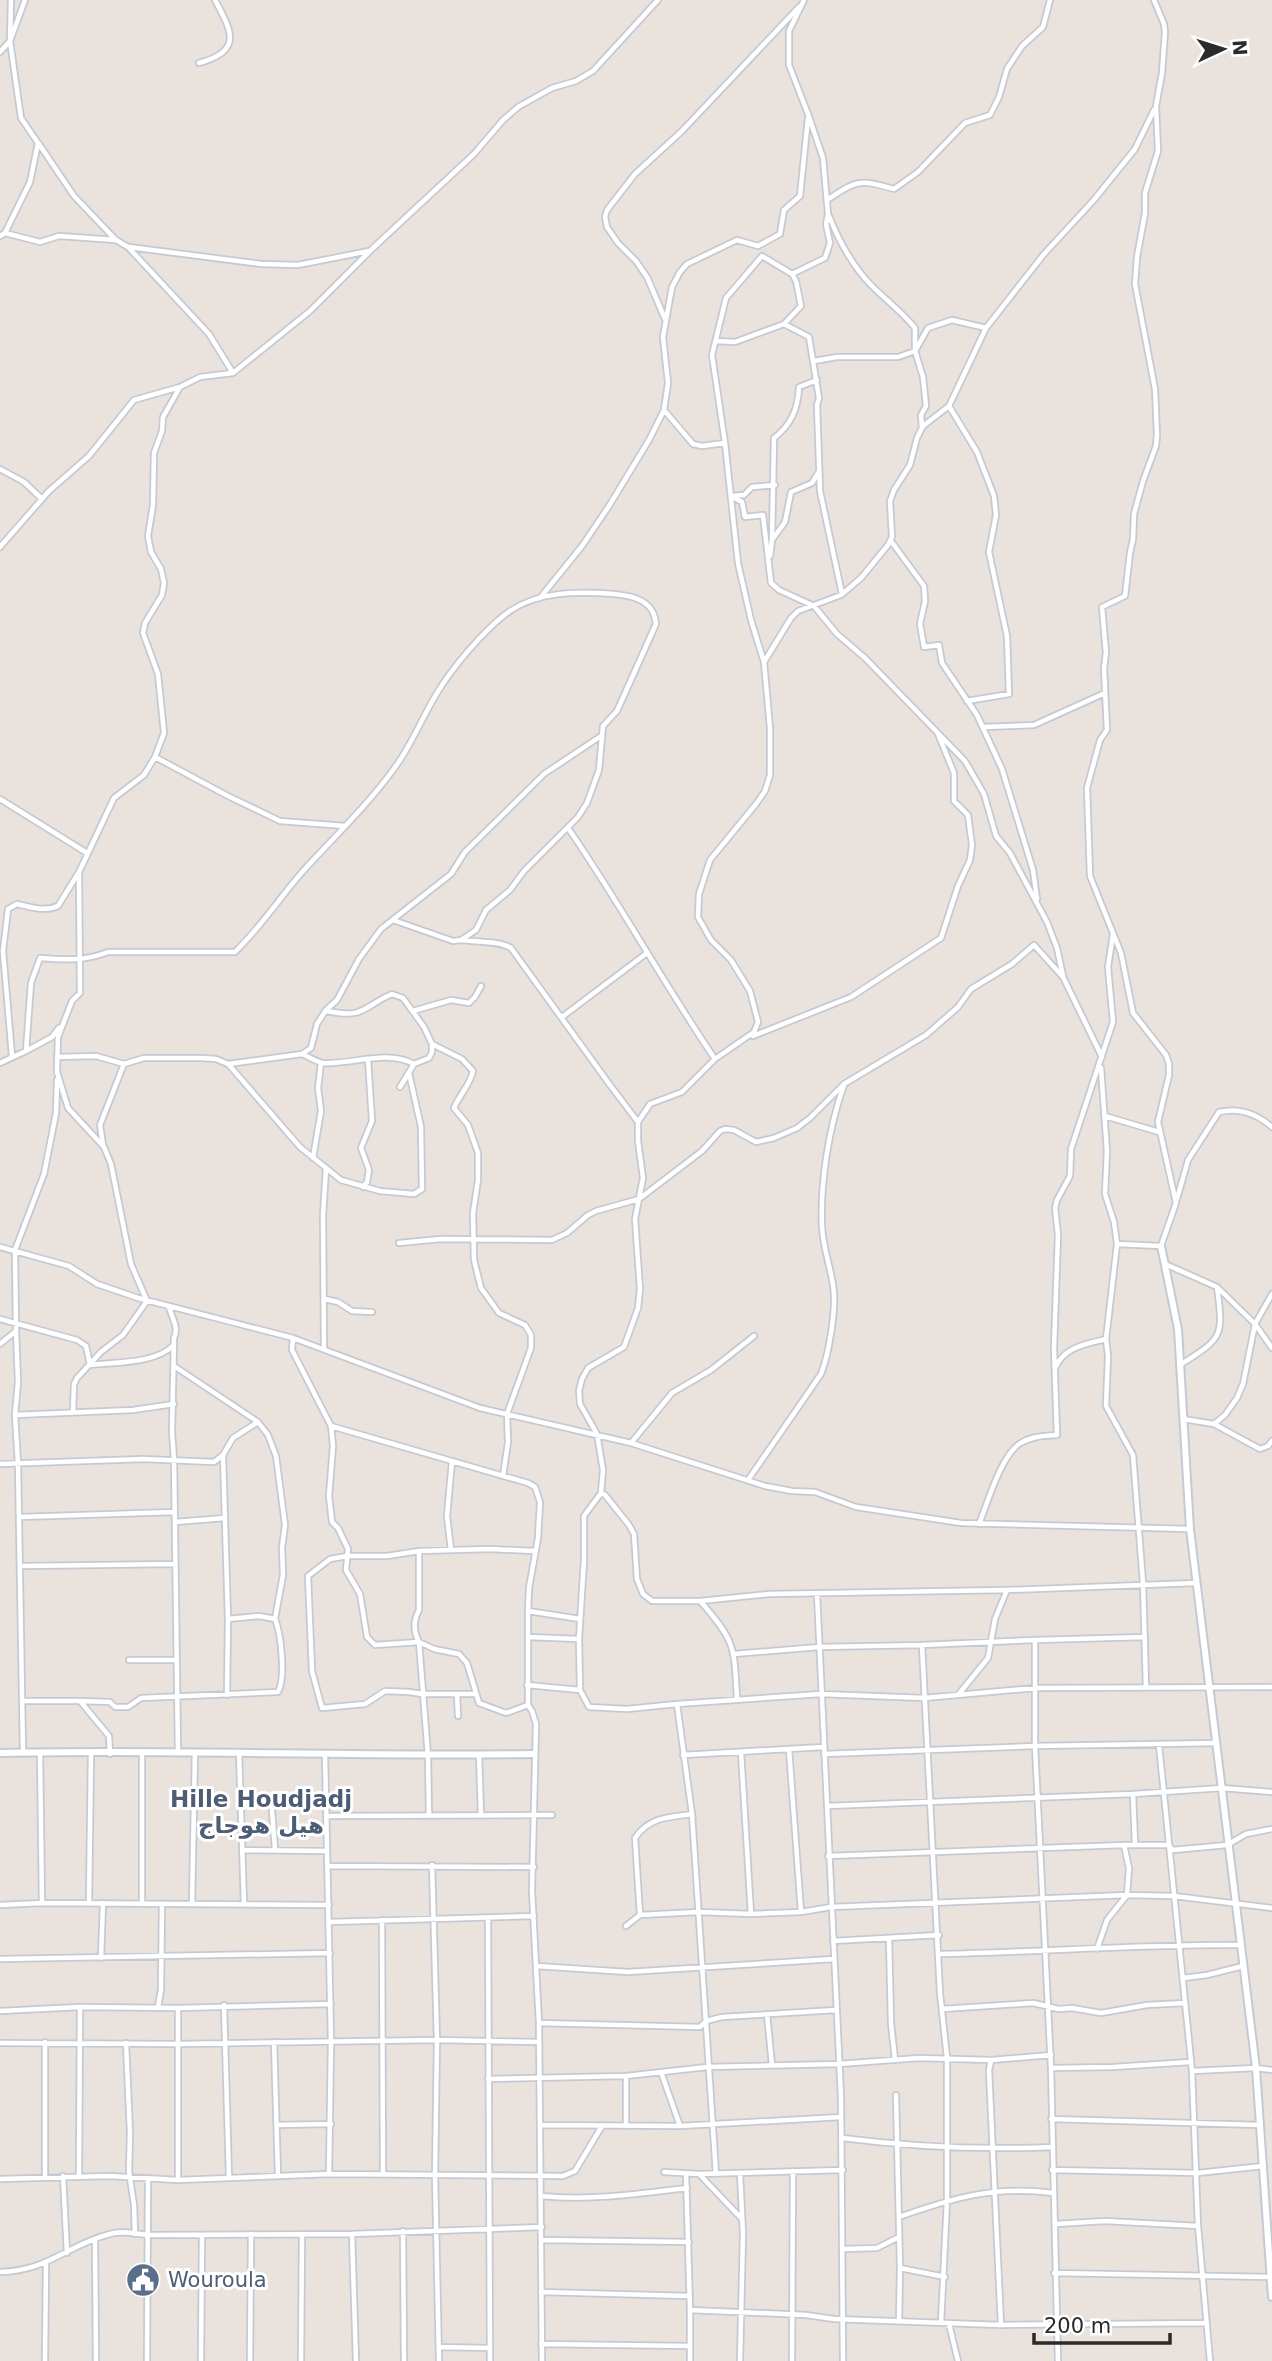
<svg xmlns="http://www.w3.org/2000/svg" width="1272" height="2361" font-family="'DejaVu Sans',Cairo,sans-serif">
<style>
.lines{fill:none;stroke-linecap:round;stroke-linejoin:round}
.street-casing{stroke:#c5cad2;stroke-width:8}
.secondary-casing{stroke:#c5cad2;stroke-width:10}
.street{stroke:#fff;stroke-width:4.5}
.secondary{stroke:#fff;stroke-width:6}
.labels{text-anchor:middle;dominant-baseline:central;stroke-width:6;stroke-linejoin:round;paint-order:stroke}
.service-label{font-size:21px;fill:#4e5e75;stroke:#fff;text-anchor:start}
.neighbourhood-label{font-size:23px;font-weight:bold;fill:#4e5d76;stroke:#fff}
</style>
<rect width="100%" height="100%" fill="#eae2dd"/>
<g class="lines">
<g class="street-casing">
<path id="street" d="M804 0 789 31V65L808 114 823 158 828 214 826 224 830 243 825 258 792 274 796 281 801 306 784 324 809 337 819 398 817 405 820 491 842 594
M0 52 10 41 25 0
M199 63C243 51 232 32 215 0
M39 144 74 196 116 240
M827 200C857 180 859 179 894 189L918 172 965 123 990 115 999 97 1007 69 1022 46 1043 27 1050 0
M829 216C839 241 852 266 872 286 886 300 902 312 915 328V351L923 377 926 406 921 415 922 428
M5 233 30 182 38 143 21 118 10 41 11 0
M0 236 5 233 40 242 59 236 116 240 128 247 209 334 233 373
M129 247 261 264 298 265 369 251
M665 319 647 277 636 261 618 243 607 227 605 217 607 210 635 174 682 131 799 7
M716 341 735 342 784 324
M814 361 837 357H898L915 351 928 328 952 320 986 328
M949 406 977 452 994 496 996 515 989 552 1007 636 1009 694 967 701
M725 443 712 355 726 298 762 256 792 274
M0 469 24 482 42 499
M775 485 752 487 744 495 731 496 742 502 745 517 763 515 771 583 779 590 814 606 837 634 865 658 965 761 984 794 996 836 1010 853 1047 922 1057 948 1063 976
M772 540 774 438C791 425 798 409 799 387L817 380
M891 541 924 586 925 601 920 624 924 647 939 645 942 663 977 715 1002 769 1033 870 1037 899
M0 547 49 491 89 456 134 400 180 387 200 377 233 373 310 311 373 248 474 154 503 120 518 107 552 88 576 81 593 71 658 0
M770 556 772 540 785 522 791 492 812 483 818 473
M540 598 582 546 609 506 649 440 664 410 668 383 663 337 672 287 680 272 687 264 737 240 758 246 780 234 784 210 800 196 808 118
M764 662 791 618 798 611 841 595 861 578 888 545 892 537 890 501 894 490 910 465 917 438 923 426 949 406 986 328 1044 254 1093 201 1135 149 1154 110
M983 727 1034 725 1105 693
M155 757 226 795 280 821 345 826
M0 799 87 853
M568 828C620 903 663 983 715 1059
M461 940C477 942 500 941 511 948L610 1085 638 1122
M327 1011C365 1019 362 1007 392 994L403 998 424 1027 432 1044V1052L429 1058 414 1064 400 1087
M413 1011 451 1000 469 1003 475 997 481 986
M562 1017 647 953
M753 1036 851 997 941 938 958 886 970 860 972 845 968 815 954 801V773L938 734
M432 1044 462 1059 473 1071C470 1085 460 1094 454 1108L468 1125 478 1153V1180L473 1213 474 1260 481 1288 499 1313 525 1325 531 1335V1348L507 1414 508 1442 503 1476
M26 1051 52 1037 59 1028
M302 1054C309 1057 317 1062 323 1063 353 1065 386 1049 414 1064
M12 1056 3 951 8 909 17 904C30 907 45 912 58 906L79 872
M57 1057 96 1056 124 1064 144 1058H201L216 1059 228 1064 302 1054 311 1048 317 1024 326 1010 337 1000 359 959 381 929 451 874 465 852 544 774 601 736
M0 1063 26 1051 31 983 40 958C65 960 85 961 108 952H235C261 927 280 897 304 870 336 835 371 802 398 763 413 741 423 716 437 693 452 668 483 631 507 613 537 591 578 591 614 594 635 596 654 601 656 624L617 711 603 726 599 770 587 803 578 817 524 871 510 890 486 910 476 930 461 940 453 941 393 920
M229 1065 300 1147 341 1180 380 1191 414 1194 422 1189 421 1127 409 1073
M1101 1068 1107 1151 1105 1194 1114 1222 1117 1244 1106 1339 1108 1356 1106 1406 1133 1455 1143 1583 1146 1687
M1105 1116 1159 1132
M103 1145 100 1125 124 1064
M313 1158 321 1111 318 1088 321 1063
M363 1187 367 1182 369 1170 361 1148 372 1121 368 1059
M1177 1199 1188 1160 1219 1112C1240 1107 1257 1114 1272 1127
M399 1243 441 1239 552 1240 567 1233 588 1215 596 1211 639 1199 702 1151 720 1131 725 1129 734 1130 756 1142 774 1138 797 1128 810 1118 844 1084 926 1035 958 1007 971 989 1012 964 1034 945 1063 977 1102 1057
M1117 1244 1161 1246 1176 1203 1158 1122 1169 1075V1064L1166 1055 1133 1013 1121 953 1090 876 1087 788 1100 740 1107 730 1104 668 1106 653 1102 607 1125 596 1130 553 1133 539 1134 514 1143 481 1156 446 1157 435 1155 389 1135 284 1137 257 1145 213V193L1158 151 1156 106 1162 73 1165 32 1164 24 1154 0
M0 1247 69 1266 97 1284 138 1298 293 1338 480 1408 631 1443 765 1486 792 1491 815 1492 856 1507 961 1523 1190 1529
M1165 1264 1217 1287 1255 1324 1272 1348
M325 1299 338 1302 352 1311 372 1312
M169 1307C172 1318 179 1327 174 1338L172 1432 174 1459 178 1751
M0 1319 77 1340 86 1346 90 1365C116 1362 155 1364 174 1345
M16 1331 15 1250 44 1174 56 1113 57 1080
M293 1338 292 1350 331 1426 333 1446 329 1496 332 1522 338 1528 348 1549 346 1570 360 1594 367 1637 375 1645 419 1642 434 1649 459 1654 467 1663 479 1703 506 1713 528 1705
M0 1344 16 1331 18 1382 15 1415 18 1464 23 1752
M324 1349 323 1215 326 1168
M1180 1365C1222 1338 1224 1338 1217 1287
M174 1366 258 1422 268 1435 276 1456 285 1525 282 1548 283 1575 275 1619
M1055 1368C1064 1347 1086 1344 1106 1339
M73 1412 74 1384 77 1378 101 1352 123 1335 147 1301 131 1264 111 1164 104 1147 68 1108 57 1072 58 1037 72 1001 80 993 79 872 114 798 144 775 155 757 164 733 158 674 143 633 145 623 162 595 164 583 161 569 151 552 148 536 153 505 154 453 162 431 163 417 180 387
M15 1415 133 1410 174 1404
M1183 1419 1214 1424 1225 1415 1237 1398 1243 1384 1255 1324 1272 1294
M1214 1424 1260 1449 1268 1446 1272 1441
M331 1426 528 1483 535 1487 540 1502 538 1538 529 1588 528 1611V1705L532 1711 536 1724 532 1891 539 2023 542 2361
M631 1443 672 1393 711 1370 754 1336
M223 1456 228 1619 227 1695
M0 1464 143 1459 214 1462 223 1455 233 1438 258 1422
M748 1480 821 1374C829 1354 837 1306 833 1285 830 1265 823 1247 822 1227 820 1182 829 1127 844 1085
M601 1493 605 1495 629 1525 634 1534 637 1579 643 1594 652 1601H700L769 1594 1007 1590 1196 1583
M19 1517 175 1512
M175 1522 225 1518
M979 1524C988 1502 1000 1458 1019 1444 1031 1436 1044 1436 1057 1435L1054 1348 1058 1235 1055 1208 1057 1200 1070 1176 1071 1149 1113 1022 1108 967 1113 934
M451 1550 447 1516 452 1461
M419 1551V1610C413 1621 413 1631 419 1642L428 1756 429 1815
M21 1566 175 1564
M817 1594 841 2097 843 2361
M701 1602C736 1642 734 1647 737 1699
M528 1611 580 1619
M528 1637 579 1639
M1035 1640 1145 1637
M922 1645 1035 1640V1746L1051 2068 1058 2361
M734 1654 819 1647 922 1645 940 1993 947 2058V2200L941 2323
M129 1660H176
M527 1685 580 1690 589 1707 627 1709 677 1704 821 1694 924 1698 1036 1688 1272 1687
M580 1690 579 1639 584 1560V1516L601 1493 603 1470 597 1434 580 1404 579 1391 582 1379 588 1368 624 1347 638 1308 640 1289 635 1219 643 1178 638 1141V1122L650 1104 682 1092 715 1059 754 1032 758 1022 750 991 731 960 711 940 698 917 699 894 710 860 756 804 765 791 770 775V728L764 662 751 620 738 563 725 443 702 446 693 444 664 410
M457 1694 458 1716
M475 1694H422L409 1692 385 1691 365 1704 322 1708 312 1671 308 1576 330 1559 347 1556H387L419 1551 489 1549 535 1551
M958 1695 988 1658 995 1619 1007 1590
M22 1701H80L109 1736 110 1754
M80 1701 110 1702 115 1707H128L141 1698 278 1692C286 1677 281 1634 275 1619L259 1616 228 1619
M677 1704 692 1814 716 2174
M1159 1745 1192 2071 1198 2226 1210 2361
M789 1749 801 1912
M40 1752 42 1903
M239 1752 244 1904
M741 1752 751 1914
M325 1754 331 2042 329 2174
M824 1754 1035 1746 1217 1743
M479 1755 481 1815
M683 1755 823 1747
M1133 1794 1135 1844
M271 1798 275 1849
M241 1799 327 1795
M827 1806 1133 1794 1222 1788 1272 1792
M327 1816 552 1815
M242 1850 327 1851
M828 1856 1124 1845H1168L1173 1850 1227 1845 1246 1834 1272 1829
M432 1865 437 2040 435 2175 439 2361
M328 1866 534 1867
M89 1903 91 1753
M142 1904V1752
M192 1904 195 1752
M0 1905 42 1903 329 1905
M640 1915 635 1838C649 1817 669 1817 692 1814
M488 1918 490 2361
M382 1920 383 2174
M330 1922 534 1916
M626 1926 640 1915 699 1912 751 1914 801 1912 831 1907 1127 1895 1174 1896 1272 1908
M889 1938 891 2023 895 2060
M833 1941 939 1935
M1097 1949 1107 1920 1127 1895 1129 1868 1124 1845
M940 1954C1041 1952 1141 1944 1242 1945
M101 1958 103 1903
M0 1959 330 1953
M536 1966 628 1972 834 1959
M1183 1978 1207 1975 1243 1966
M224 2005 229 2177
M158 2007 161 1990 162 1904
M178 2008V2180
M942 2009 1033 2003 1059 2009 1072 2008 1101 2013 1147 2005 1185 2003
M0 2011 80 2007 178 2008 331 2004
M767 2014 772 2065
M539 2023 700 2027 706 2021 722 2017 836 2010
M45 2042V2177
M274 2042 278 2175
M0 2043 178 2044 437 2040 539 2042
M126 2043 130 2133 129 2171 134 2205 135 2234
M991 2061 989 2070 1001 2325
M1051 2068 1113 2067 1190 2062
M1192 2071 1256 2068 1272 2070
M661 2072 680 2126
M626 2076V2126
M488 2079 626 2076 707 2067 839 2064 919 2058 991 2060 1051 2055
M896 2095 900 2268 945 2277
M1051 2119 1260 2125
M277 2125 331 2124
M540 2125 680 2126 841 2117
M842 2138C913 2147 981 2150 1053 2147
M1052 2170 1198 2173 1263 2166
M664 2172 700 2174 843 2170
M740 2173 743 2234 740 2361
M686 2174 690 2310V2361
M700 2175 742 2219
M63 2176 67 2253
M79 2176 80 2007
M0 2179 109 2176 178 2180 329 2174 563 2176 575 2171 602 2126
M541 2196C590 2201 638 2194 687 2188
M899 2217C953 2198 995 2185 1053 2193
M1056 2224 1105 2221 1198 2226
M403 2231 404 2361
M352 2234 356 2361
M95 2240 96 2361
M541 2240 689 2242
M843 2249 877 2248 899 2237
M0 2272C48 2271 69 2244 110 2234 122 2230 136 2234 149 2235L352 2234 542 2227
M1054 2273 1270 2277
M541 2292 690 2296
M690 2310 806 2315 834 2319 1001 2325 1207 2323
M899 2321 900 2268
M949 2324 958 2361
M541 2344 690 2346
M439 2347 490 2348
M45 2361 46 2264
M147 2361 148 2180
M201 2361 202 2235
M250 2361 251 2234
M301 2361 302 2234
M792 2361 793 2171"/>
</g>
<g class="secondary-casing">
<path id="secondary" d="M1161 1246 1178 1329 1190 1529 1256 2068 1272 2297
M0 1753C178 1749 356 1757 534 1754"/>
</g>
<use href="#street" class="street"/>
<use href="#secondary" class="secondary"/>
</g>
<defs>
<g id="civic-disc" transform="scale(1.75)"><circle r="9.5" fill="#5c6f8a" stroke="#fff"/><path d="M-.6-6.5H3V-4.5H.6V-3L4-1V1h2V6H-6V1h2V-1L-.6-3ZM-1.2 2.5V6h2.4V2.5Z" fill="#fff"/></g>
</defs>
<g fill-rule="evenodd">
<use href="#civic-disc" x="143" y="2280"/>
</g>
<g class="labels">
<g class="service-label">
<text x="168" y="2280">Wouroula</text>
</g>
<g class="neighbourhood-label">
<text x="261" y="1799">Hille Houdjadj<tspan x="261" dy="26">هيل هوجاج</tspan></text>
</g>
</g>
<g transform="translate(1223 49) rotate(86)" stroke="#ffffff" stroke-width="5" paint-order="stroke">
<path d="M0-5L12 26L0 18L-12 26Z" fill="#2a2a2a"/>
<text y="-10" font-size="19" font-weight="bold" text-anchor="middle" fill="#2a2a2a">N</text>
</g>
<path d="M1034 2333v10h136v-10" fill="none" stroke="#2a2a2a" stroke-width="3.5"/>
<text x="1044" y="2333" font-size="21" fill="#2a2a2a" stroke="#ffffff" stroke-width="5" paint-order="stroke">200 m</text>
</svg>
